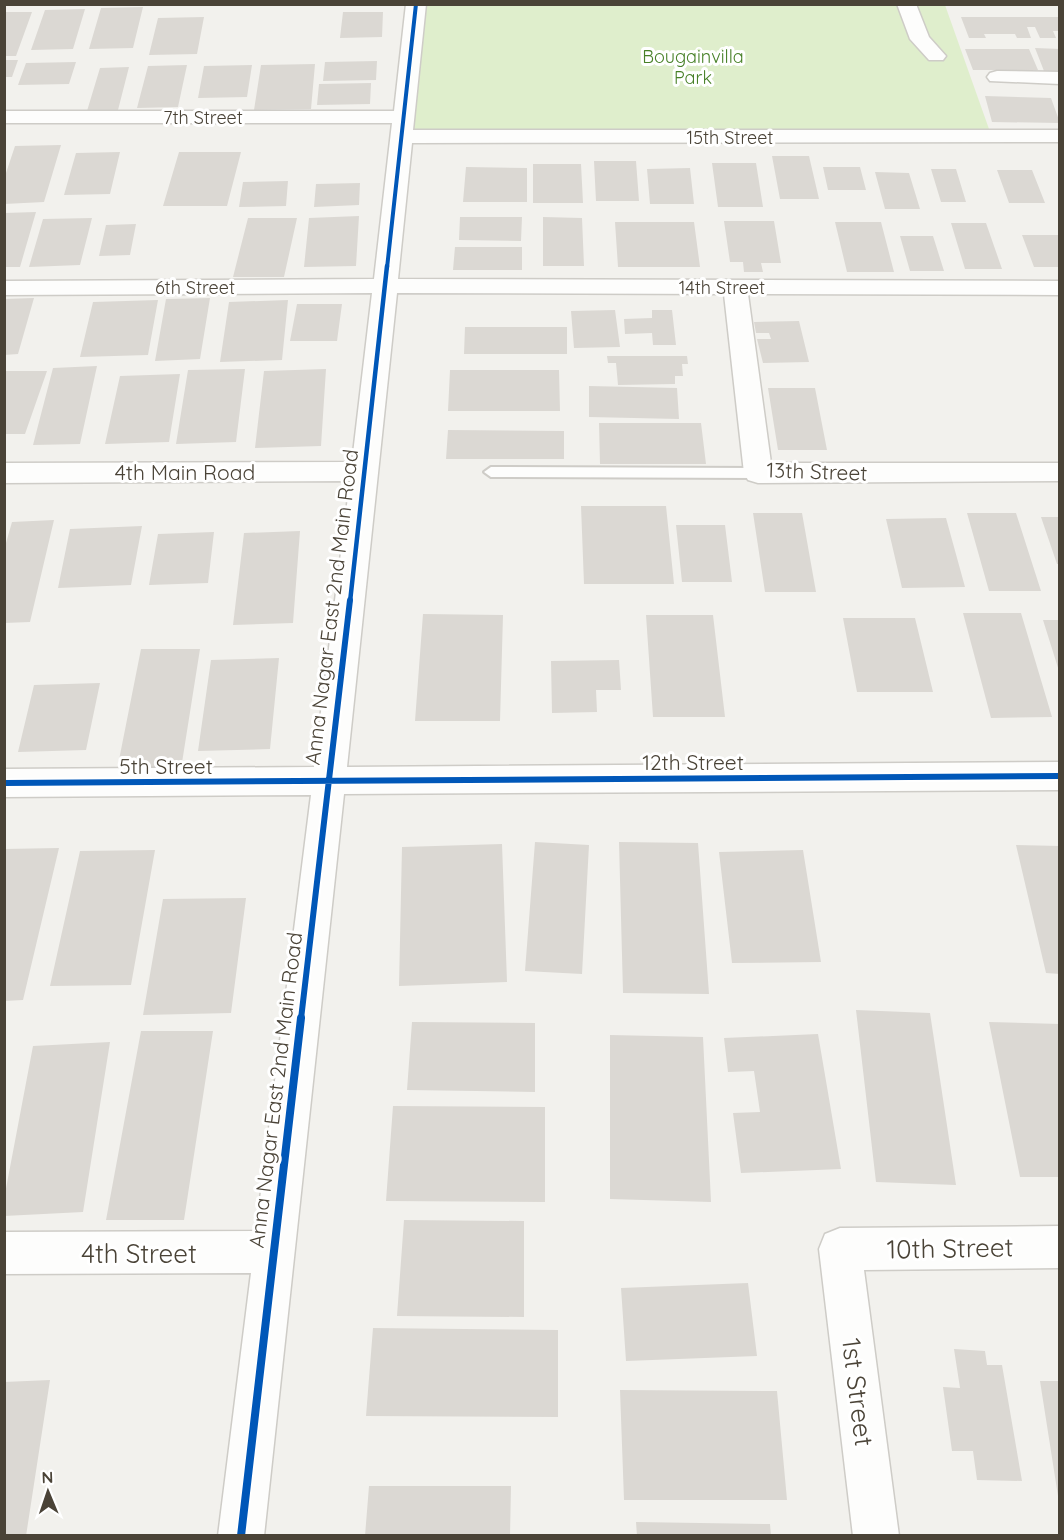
<svg xmlns="http://www.w3.org/2000/svg" width="1064" height="1540" font-family="Quicksand,sans-serif">
<style>
.green{fill:#dfeecc}
.building{fill:#dbd8d3}
.lines{fill:none;stroke-linecap:round;stroke-linejoin:round}
.lane-casing{stroke:#ceccc7;stroke-width:4}
.street-casing{stroke:#ceccc7;stroke-width:3}
.lane{fill:#fdfdfc;fill-rule:evenodd}
.street{fill:#fdfdfc;fill-rule:evenodd}
.cycleway-far3-casing{stroke:#fff;stroke-width:6}
.cycleway-far2-casing{stroke:#fff;stroke-width:8}
.cycleway-far1-casing{stroke:#fff;stroke-width:10}
.cycleway-casing{stroke:#fff;stroke-width:11}
.cycleway-far3{stroke:#0057b8;stroke-width:4}
.cycleway-far2{stroke:#0057b8;stroke-width:4.5}
.cycleway-far1{stroke:#0057b8;stroke-width:6}
.cycleway{stroke:#0057b8;stroke-width:8}
.labels{text-anchor:middle;dominant-baseline:central;stroke-width:6;stroke-linejoin:round;paint-order:stroke}
.far-park-label{font-size:18px;fill:#478027;stroke:#fff}
.far-street-label{font-size:18px;fill:#4a4337;stroke:#fff}
.street-label{font-size:21px;fill:#4a4337;stroke:#fff}
.near-street-label{font-size:26px;fill:#4a4337;stroke:#fff}
</style>
<rect width="100%" height="100%" fill="#f2f1ed"/>
<path class="green" d="M425 4 945 5 989 129 412 130Z"/>
<path class="building" d="M143 7 133 48 89 49 101 8Z
M85 9 73 49 31 50 45 10Z
M4 12H32L16 56H4Z
M343 12H383L382 37 340 38Z
M204 17 197 54 149 55 158 18Z
M961 17H1060V31H1053L1056 38H1040L1035 27H1027L1031 38H1017L1015 34H984L986 38H969Z
M1035 48 1060 49V72L1044 71Z
M965 49H1029L1038 70H973Z
M4 60H18L12 77H4Z
M377 61 376 80 323 81 325 62Z
M76 62 69 84 18 85 26 63Z
M315 64 311 109 254 110 261 65Z
M187 65 178 107 137 108 148 66Z
M252 65 247 97 198 98 204 66Z
M129 67 118 110 87 111 100 68Z
M371 83 370 104 317 105 319 84Z
M985 96 1051 98 1060 123 992 122Z
M61 145 44 202 4 204V179L15 146Z
M120 152 110 194 64 195 76 153Z
M179 152H241L227 206H163Z
M772 156H809L819 199H780Z
M594 161H636L639 201H596Z
M712 163H756L763 207H718Z
M533 164H581L583 203H533Z
M466 167 527 168V202H463Z
M823 167H860L866 190H828Z
M690 168 694 204H650L647 169Z
M931 169H956L966 202H941Z
M997 170H1032L1045 203H1009Z
M875 172 909 173 920 209H885Z
M288 181 286 206 239 207 243 182Z
M360 183 359 205 314 207 316 184Z
M36 212 20 267H4V213Z
M359 216 356 266 304 267 309 218Z
M460 217H522L521 241 459 240Z
M543 217 582 218 584 266H543Z
M92 218 80 265 29 267 43 219Z
M248 218H297L284 277H233Z
M724 221H774L781 263H761L763 272H744L743 262H730Z
M615 222H694L700 267H618Z
M835 222H881L894 272H847Z
M951 223H986L1002 269H965Z
M136 224 130 255 99 256 106 225Z
M1022 235H1060V267H1034Z
M900 236H933L944 271H910Z
M455 247H522V270H453Z
M34 298 18 354 4 355V299Z
M210 298 200 359 155 361 166 299Z
M158 300 148 355 80 357 93 302Z
M288 300 282 360 220 362 229 302Z
M297 304H342L337 341H290Z
M615 310 620 347 574 348 571 311Z
M652 310H672L676 345H653L652 333 625 334 624 319 652 318Z
M799 321 809 362 763 363 757 339H771L769 333H756L754 322Z
M465 327H567V354H464Z
M607 356H687L688 364H682L683 376H675V384L618 385 616 363H608Z
M97 366 80 444 33 445 53 368Z
M245 369 236 442 176 444 188 370Z
M326 369 321 446 255 448 264 371Z
M450 370H559L560 411H448Z
M4 371H47L25 434H4Z
M180 374 169 442 105 444 120 376Z
M589 386 677 388 679 419 589 417Z
M768 388H815L827 450H778Z
M599 423H701L706 464H600Z
M448 430 564 431V459H446Z
M581 506H666L674 584H584Z
M753 513H802L816 592H765Z
M967 513H1016L1041 591H989Z
M1041 517H1060V564H1057Z
M946 518 965 587 902 588 886 519Z
M54 520 30 622 4 623V550L12 522Z
M676 525H725L732 582H682Z
M142 526 131 585 58 588 70 529Z
M300 531 293 623 233 625 244 533Z
M214 532 208 583 149 585 158 534Z
M963 613H1021L1052 717 991 718Z
M423 614 503 615 500 721H415Z
M646 615H713L725 717H653Z
M843 618H915L933 692H857Z
M1043 620H1060V671H1059Z
M141 649H200L181 769 117 770Z
M279 658 270 749 198 751 211 660Z
M619 660 621 690H596L597 712 552 713 551 661Z
M100 683 86 750 18 752 34 685Z
M535 842 589 845 582 974 525 971Z
M619 842 698 843 709 994 623 993Z
M502 844 507 982 399 986 402 847Z
M1016 845 1060 846V974L1046 973Z
M59 848 23 1000 4 1001V849Z
M155 850 131 985 50 986 80 851Z
M803 850 821 962 732 963 719 852Z
M246 898 231 1013 143 1015 163 899Z
M856 1010 930 1013 956 1185 876 1182Z
M412 1022 535 1023V1092L407 1090Z
M989 1022 1060 1024V1177H1020Z
M141 1031H213L184 1220H106Z
M818 1034 841 1169 741 1173 733 1113 760 1112 754 1071 728 1072 724 1038Z
M610 1035 703 1037 711 1202 610 1199Z
M110 1042 83 1212 4 1216V1199L33 1046Z
M393 1106 545 1107V1202L386 1201Z
M404 1220 524 1221V1317L397 1316Z
M748 1283 757 1356 626 1361 621 1288Z
M373 1328 558 1330V1417L366 1416Z
M954 1349 985 1351 987 1365H1002L1022 1481 977 1480 973 1451H952L943 1387 960 1388Z
M50 1380 26 1536H4V1382Z
M1040 1381H1060V1496H1058Z
M620 1390 777 1391 787 1500H624Z
M369 1486H511L510 1536H365Z
M636 1522 770 1524 771 1536H637Z"/>
<g class="lines">
<g class="lane-casing">
<path id="lane" d="M491 467 758 468 765 473 758 478 491 477 484 472Z"/>
</g>
<g class="street-casing">
<path id="street" d="M406 4H426L413 130H1060V142L412 143 398 279 1060 281V295L748 294 771 463H1060V481L758 483 748 480 744 473 724 294 397 293 347 767 1060 762V790L344 794 264 1536H218L251 1273 4 1274V1232L256 1231 311 795 4 797V769L314 767 350 481 4 483V463L352 462 372 293 4 295V281L374 279 392 123H4V111H394Z
M897 4H916L929 37 946 56 943 60H929L910 39Z
M997 71 1060 72V84L990 81 987 77 990 73Z
M1060 1226V1268L864 1270 899 1536H853L819 1249 825 1234 840 1228Z"/>
</g>
<use href="#lane" class="lane"/>
<use href="#street" class="street"/>
<g class="cycleway-far3-casing">
<path id="cycleway-far3" d="M387 268 416 4"/>
</g>
<g class="cycleway-far2-casing">
<path id="cycleway-far2" d="M350 602 387 266"/>
</g>
<g class="cycleway-far1-casing">
<path id="cycleway-far1" d="M4 783 1060 776
M301 1019 350 600"/>
</g>
<g class="cycleway-casing">
<path id="cycleway" d="M241 1536 301 1018"/>
</g>
<use href="#cycleway-far3" class="cycleway-far3"/>
<use href="#cycleway-far2" class="cycleway-far2"/>
<use href="#cycleway-far1" class="cycleway-far1"/>
<use href="#cycleway" class="cycleway"/>
</g>
<g class="labels">
<g class="far-park-label">
<text x="693" y="56">Bougainvilla<tspan x="693" dy="21">Park</tspan></text>
</g>
<g class="far-street-label">
<text x="203" y="117">7th Street</text>
<text x="730" y="137">15th Street</text>
<text x="195" y="287">6th Street</text>
<text x="722" y="287">14th Street</text>
</g>
<g class="street-label">
<text transform="translate(817 471) rotate(2)">13th Street</text>
<text x="185" y="472">4th Main Road</text>
<text transform="translate(331 607) rotate(-83)">Anna Nagar East 2nd Main Road</text>
<text x="693" y="762">12th Street</text>
<text x="166" y="766">5th Street</text>
<text transform="translate(275 1090) rotate(-83)">Anna Nagar East 2nd Main Road</text>
</g>
<g class="near-street-label">
<text transform="translate(950 1248) rotate(-1)">10th Street</text>
<text x="139" y="1253">4th Street</text>
<text transform="translate(858 1392) rotate(83)">1st Street</text>
</g>
</g>
<rect width="1064" height="1540" fill="none" stroke="#4a4337" stroke-width="12"/>
<g transform="translate(48 1492) rotate(358)" stroke="#ffffff" stroke-width="4.5" paint-order="stroke">
<path d="M0-4.5L10 22L0 15L-10 22Z" fill="#4a4337"/>
<text y="-9" font-size="16" font-weight="bold" text-anchor="middle" fill="#4a4337">N</text>
</g>
</svg>
